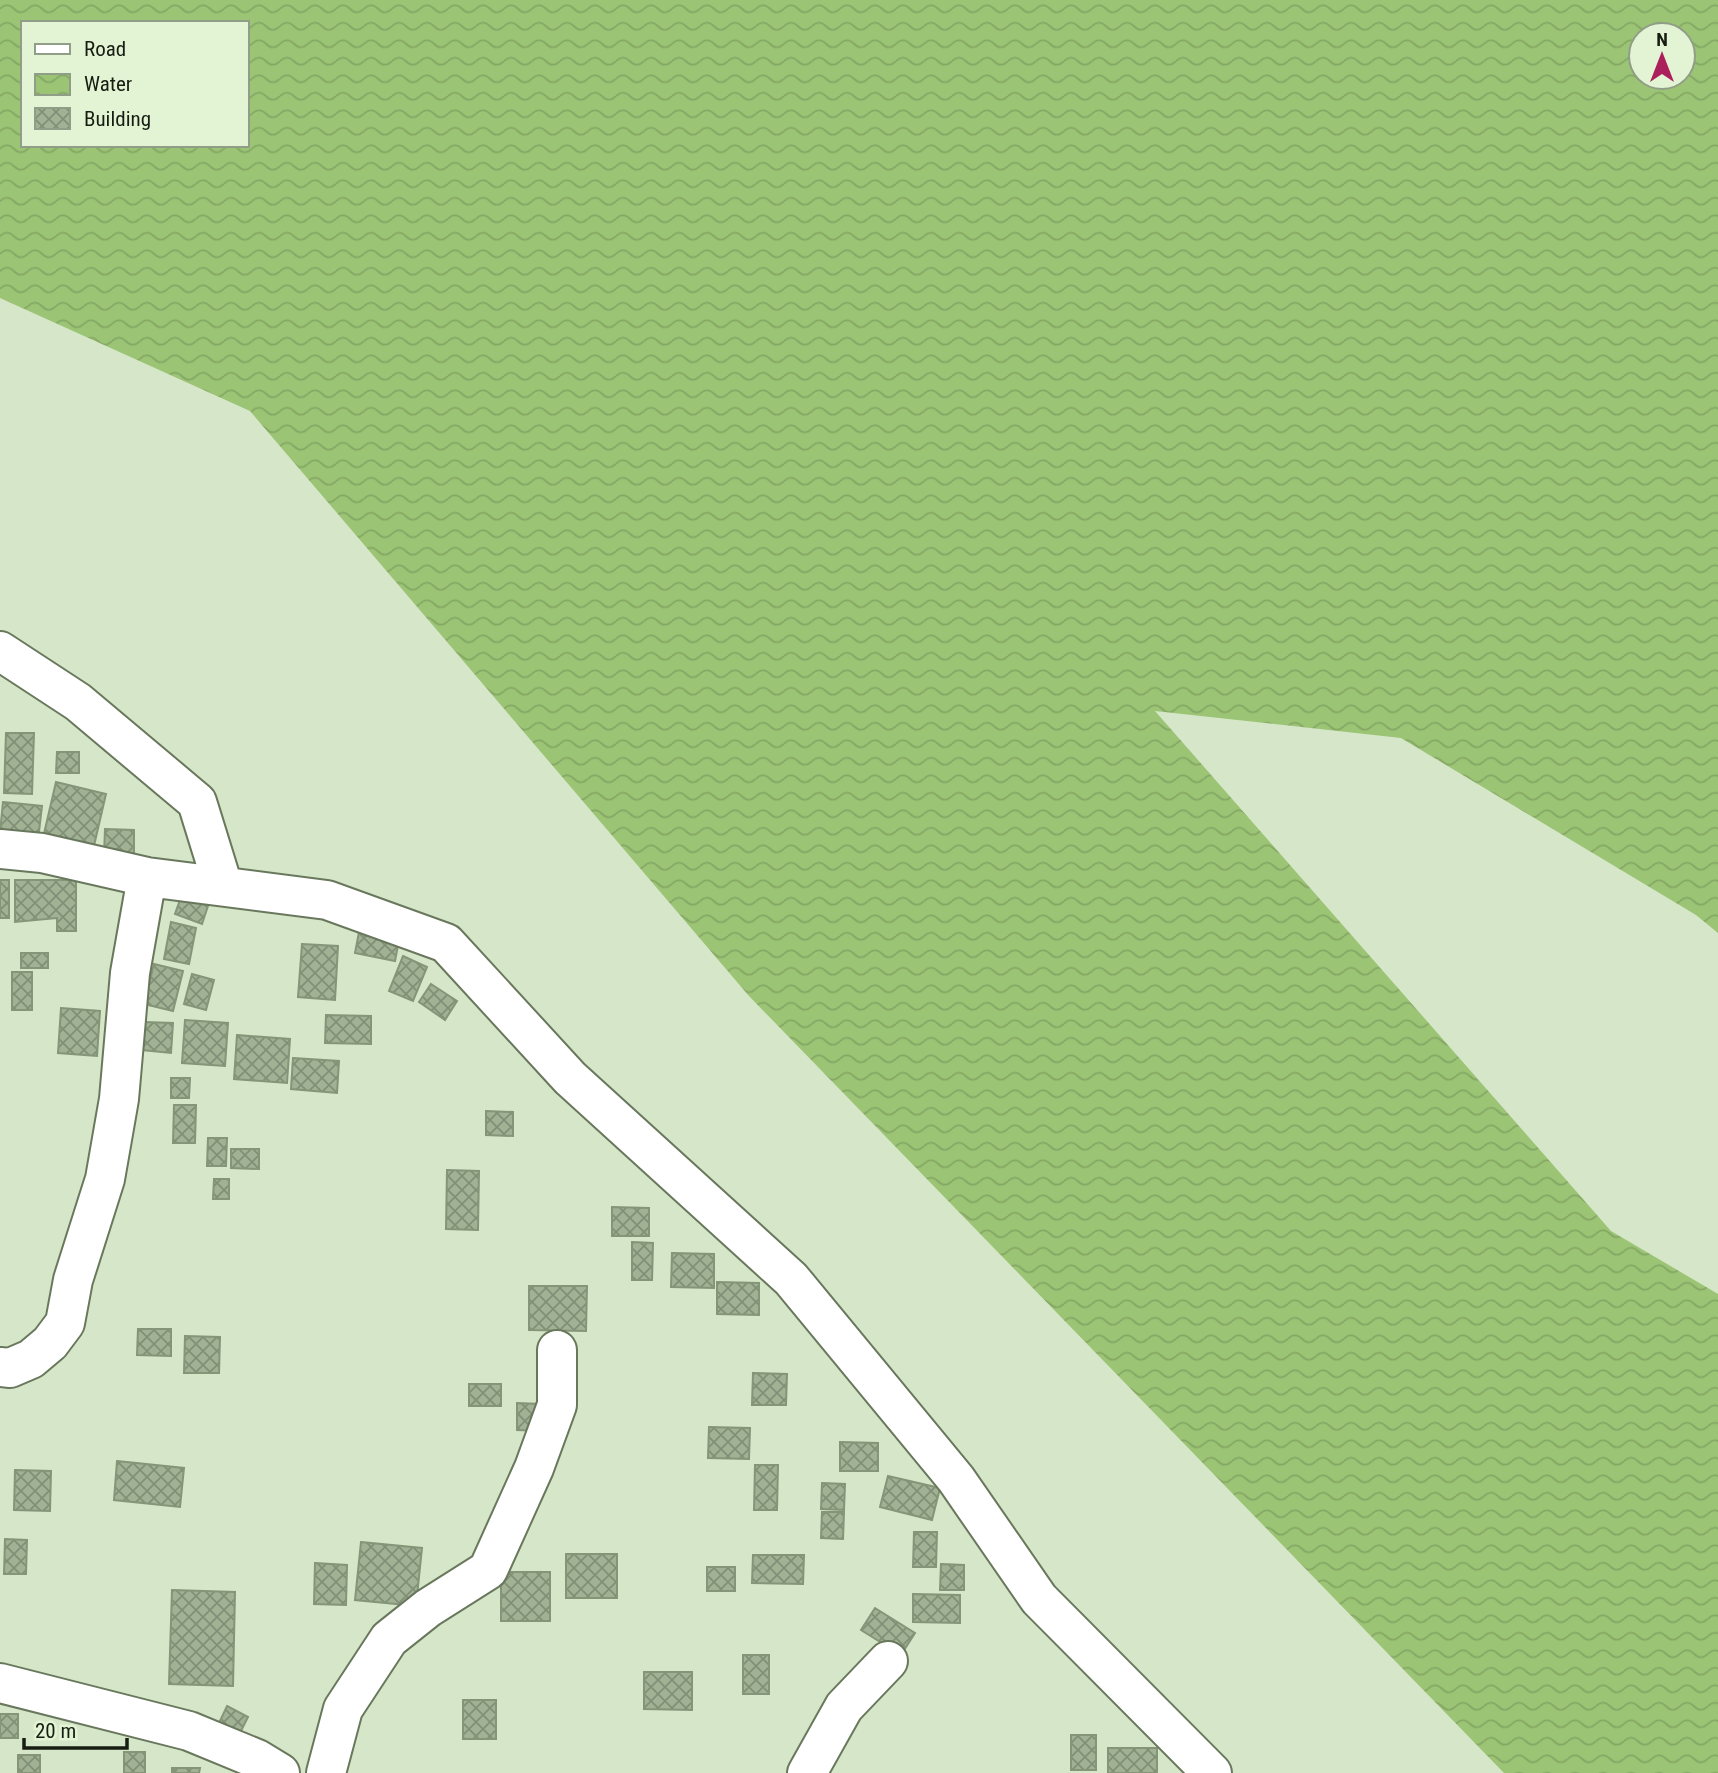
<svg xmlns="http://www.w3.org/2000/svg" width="1718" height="1773" font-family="'Roboto Condensed',sans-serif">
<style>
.water{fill:url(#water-waves);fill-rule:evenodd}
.building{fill:url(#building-cross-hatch);stroke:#859578;stroke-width:2}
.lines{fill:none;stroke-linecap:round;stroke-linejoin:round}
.minor-casing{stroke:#69785d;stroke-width:42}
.minor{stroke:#fff;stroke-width:38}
</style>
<defs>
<pattern id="water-waves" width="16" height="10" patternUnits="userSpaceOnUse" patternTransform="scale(1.75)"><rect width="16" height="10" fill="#9bc475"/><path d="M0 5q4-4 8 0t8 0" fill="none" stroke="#85a864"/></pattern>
<pattern id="building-cross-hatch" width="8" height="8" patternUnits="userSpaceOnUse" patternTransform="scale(1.75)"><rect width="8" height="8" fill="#a1b194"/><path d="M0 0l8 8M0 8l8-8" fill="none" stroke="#828f77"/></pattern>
</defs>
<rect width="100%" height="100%" fill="#d6e6c8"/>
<path class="water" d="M0 0H1718V933L1696 915 1401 738 1155 711 1611 1231 1718 1294V1773H1504L749 996 250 411 0 298ZM23 23H247V145H23ZM1641 35H1683V77H1641Z"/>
<path class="building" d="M6 733H34L32 794 4 793Z
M57 752H79V773H56Z
M56 782 106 794 93 850 43 838Z
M3 802 42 806 37 849 0 832Z
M105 829 134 830V857L104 855Z
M0 880H9V918H0Z
M15 880H76V931H57V918L15 922Z
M181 897 208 906 202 924 175 914Z
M171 922 196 928 189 964 164 959Z
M359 932 399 940 395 961 355 953Z
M302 944 338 946 335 1000 298 997Z
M21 953H48V968H21Z
M403 956 427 967 413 1001 389 991Z
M154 964 183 971 173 1011 144 1004Z
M12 972H32V1010H12Z
M192 974 214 980 206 1010 184 1004Z
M431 984 457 1001 445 1020 419 1002Z
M61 1008 100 1011 97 1056 58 1053Z
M326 1015 371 1016V1044L325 1043Z
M185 1020 228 1023 225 1066 182 1063Z
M144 1022 173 1023 171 1053 142 1050Z
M237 1035 290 1039 287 1083 234 1079Z
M293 1058 339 1061 337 1093 291 1089Z
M171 1078H190L189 1098H171Z
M174 1105H196L195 1143H173Z
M486 1111 513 1112V1136L486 1135Z
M208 1138H227L226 1166H207Z
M231 1149H259V1169L231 1168Z
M447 1170 479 1171 478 1230 446 1229Z
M214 1179H229V1199H213Z
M612 1207 649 1208V1236H612Z
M632 1242 653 1243 652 1280H632Z
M672 1253 714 1254V1288L671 1287Z
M717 1282 759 1283V1315L717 1314Z
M529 1286H587L586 1331 529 1330Z
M138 1329H171V1356L137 1355Z
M185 1336 220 1337 219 1373H184Z
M753 1373 787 1374 786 1405H752Z
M469 1384H501V1406H469Z
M517 1403 541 1404 540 1431 517 1430Z
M709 1427 750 1428 749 1459 708 1458Z
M840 1442 878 1443V1471H840Z
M117 1461 184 1468 180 1507 114 1500Z
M755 1465H778L777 1510H754Z
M15 1470 51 1471 50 1511 14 1510Z
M888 1476 940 1488 932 1520 880 1507Z
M822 1483 845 1484 844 1510 821 1509Z
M822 1512H844L843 1539 821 1538Z
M914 1532H937L936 1567H913Z
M5 1539 27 1540 26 1574H4Z
M361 1542 422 1548 416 1606 355 1600Z
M566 1554H617V1598H566Z
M753 1555H804L803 1584 752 1583Z
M315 1563 347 1565 346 1605 314 1604Z
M941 1564 964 1565V1590H940Z
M707 1567H735V1591H707Z
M501 1572H550V1621H501Z
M172 1590 235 1592 233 1686 169 1684Z
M913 1594 960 1595V1623L913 1622Z
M875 1608 915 1633 901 1655 861 1630Z
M743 1655H769V1694H743Z
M644 1672H692V1710L644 1709Z
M463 1700H496V1739H463Z
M227 1706 248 1717 240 1733 219 1723Z
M0 1714H18V1738H0Z
M1071 1735H1096V1770H1071Z
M1108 1748H1157V1773H1108Z
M124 1752H145V1773H124Z
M18 1755H40V1773H18Z
M172 1768H200L199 1773H172Z"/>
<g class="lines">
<g class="minor-casing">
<path id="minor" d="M0 651 78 702 197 802 223 886
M0 849 42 853 147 877 327 900 446 943 570 1078 791 1279 956 1479 1039 1599 1212 1773
M0 1367 10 1368 31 1359 50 1343 65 1323 73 1280 105 1179 119 1099 130 973 147 877
M0 1683 189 1731 257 1759 280 1773
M326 1773 343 1709 389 1639 428 1608 488 1570 534 1468 557 1405V1350
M807 1773 844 1707 888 1661"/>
</g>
<use href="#minor" class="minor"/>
</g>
<rect x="21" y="21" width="228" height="126" fill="#e3f4d5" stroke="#919e87" stroke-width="2"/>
<rect x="35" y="44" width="35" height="10" fill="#ffffff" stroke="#919e87" stroke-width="2"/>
<text x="84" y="56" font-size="21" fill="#171d12">Road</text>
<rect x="35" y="74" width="35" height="21" fill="url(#water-waves)" stroke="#919e87" stroke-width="2"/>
<text x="84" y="91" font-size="21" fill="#171d12">Water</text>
<rect x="35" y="108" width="35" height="21" fill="url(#building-cross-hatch)" stroke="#919e87" stroke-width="2"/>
<text x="84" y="126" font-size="21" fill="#171d12">Building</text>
<g transform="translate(1662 56)"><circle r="33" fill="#e3f4d5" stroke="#919e87" stroke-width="2"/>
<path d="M0-5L12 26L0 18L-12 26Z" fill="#ac1f5d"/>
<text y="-10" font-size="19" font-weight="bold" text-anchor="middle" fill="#171d12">N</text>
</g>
<path d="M24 1738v10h103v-10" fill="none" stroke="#171d12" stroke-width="3.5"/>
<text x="35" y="1738" font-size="21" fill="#171d12" stroke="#e3f4d5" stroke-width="5" paint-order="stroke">20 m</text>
</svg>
